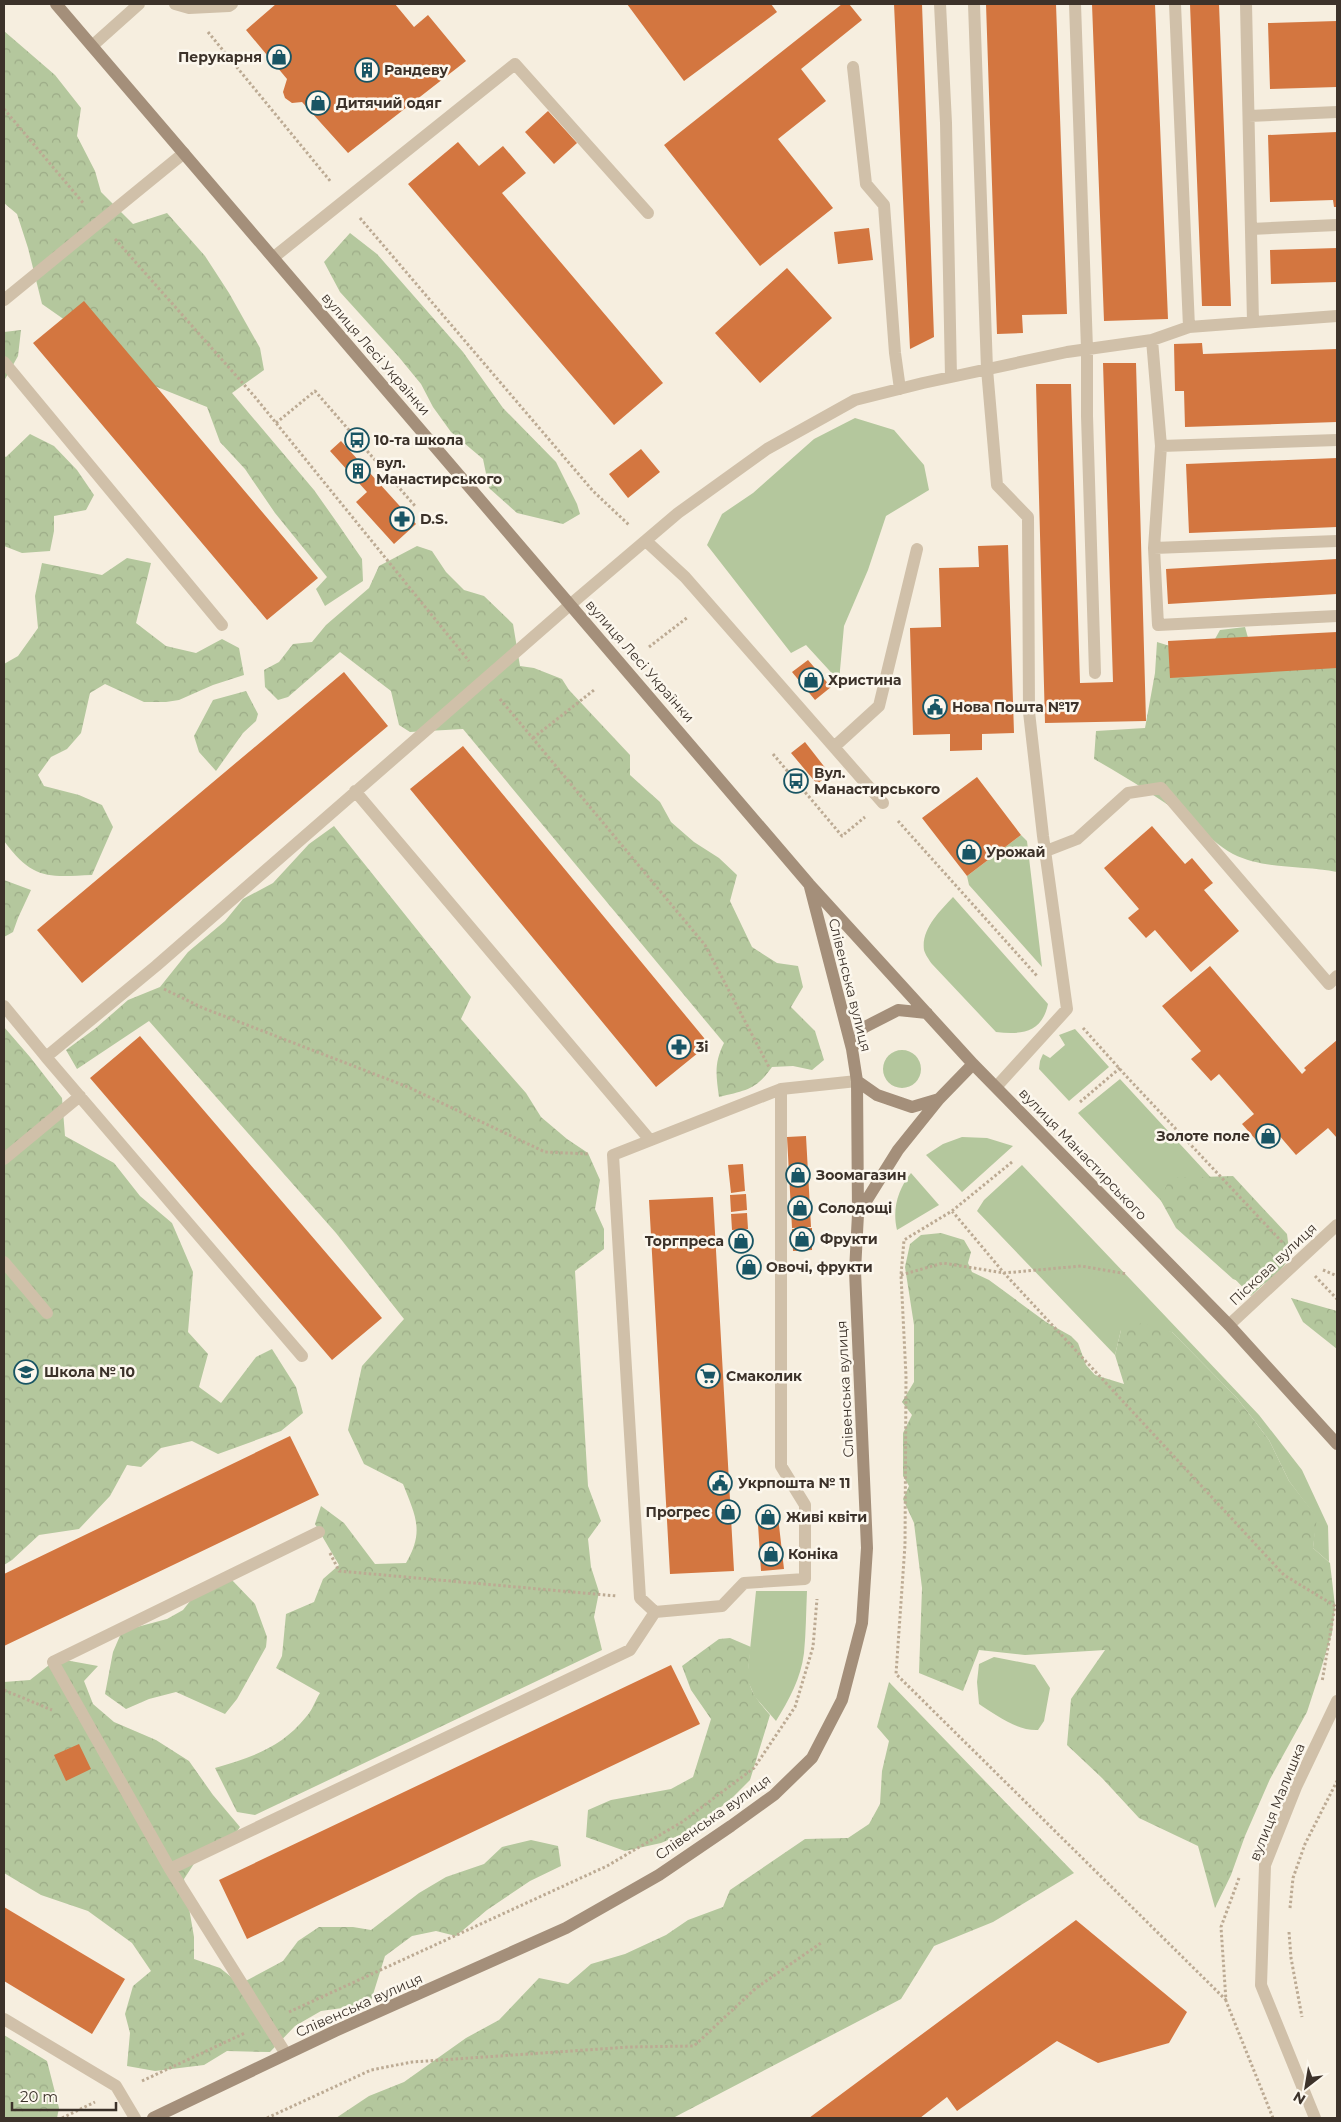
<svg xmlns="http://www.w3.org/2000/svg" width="1341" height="2122" font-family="Montserrat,sans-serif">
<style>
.green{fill:#b4c79d}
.forest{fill:url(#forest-crowns)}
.building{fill:#d37640}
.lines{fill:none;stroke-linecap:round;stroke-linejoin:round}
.path{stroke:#bcaa93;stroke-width:3;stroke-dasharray:2.5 2.5;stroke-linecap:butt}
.lane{stroke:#d0c0a9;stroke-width:12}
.street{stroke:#d0c0a9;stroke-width:12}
.secondary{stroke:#a48f7a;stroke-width:12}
.labels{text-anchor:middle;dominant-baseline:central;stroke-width:5;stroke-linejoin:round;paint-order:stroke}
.poi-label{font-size:14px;font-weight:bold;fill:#3c322a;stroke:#fcf7ed;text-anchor:start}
.street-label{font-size:14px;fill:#3c322a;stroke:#fcf7ed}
</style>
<defs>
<pattern id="forest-crowns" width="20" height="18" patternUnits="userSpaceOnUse" patternTransform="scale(1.25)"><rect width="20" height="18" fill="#b4c79d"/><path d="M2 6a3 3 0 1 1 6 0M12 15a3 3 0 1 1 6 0" fill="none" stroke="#9cab87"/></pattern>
</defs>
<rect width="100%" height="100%" fill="#f6eedf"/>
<path class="green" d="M855 418 894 430 924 465 929 490 886 516 868 570 844 626 839 681 806 645 791 653 707 545 722 514 753 493 814 439Z
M1021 835 1027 841 1042 967 969 885 967 876Z
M953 897 1048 1004C1042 1033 1021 1035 996 1032L932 964C929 960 925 954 924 950 921 929 940 911 953 897Z
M1075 1029 1109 1067 1069 1101 1039 1069 1040 1061 1043 1054 1050 1058 1065 1045 1059 1035Z
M883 1069a19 19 0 1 1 38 0a19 19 0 1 1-38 0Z
M1120 1079 1288 1261 1251 1296 1078 1113Z
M962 1137 987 1138 1013 1146 962 1192 926 1155 943 1144Z
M1022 1165 1259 1415 1302 1470 1328 1526 1329 1562 1313 1548 1316 1517 1289 1481 1269 1440 1237 1398 1172 1332 1121 1330 1115 1355 977 1211 984 1200Z
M911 1173 939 1205 897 1230C892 1209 898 1189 911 1173Z
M756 1591H807C806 1612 806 1633 804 1653 801 1678 789 1700 776 1721L755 1697 747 1679Z
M994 1657 1035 1665 1050 1688 1044 1721 1038 1730C1017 1731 996 1715 979 1704L977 1682 979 1664Z"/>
<path class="forest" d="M4 31 55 75 81 108 77 136 95 171 101 192 133 224 167 213 205 256 229 293 260 348 264 370 232 393 314 490 338 524 362 559 363 581 325 606 316 589 327 577 275 513 245 469 220 442 207 407 137 379 92 339 42 304 28 248 17 214 4 203Z
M350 233 377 254 463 352 503 408 556 462 577 504 580 514 563 524 517 513 489 488 483 459 451 432 433 407 421 384 398 356 340 292 324 262Z
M21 330 18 356 4 381V332Z
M30 434 54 446 77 470 94 495 86 510 54 516V531L50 551 22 553 4 546V456L6 457Z
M417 546 432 551 446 572 464 590 484 596 513 624 520 666 534 668 562 679 569 690 630 755V775L660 802 671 822 694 842 719 858 737 875 730 901 752 947 777 963 798 966 803 987 791 1007 815 1031 824 1060 812 1070 793 1066 772 1067C756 1090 746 1090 719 1097 716 1075 714 1063 724 1043L463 729 410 732 399 725 391 691 340 652 288 697 278 700 265 687 264 670 279 662 293 644 312 642 326 625 369 588 379 566Z
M127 558 151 563 136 623 166 646 196 653 222 639 239 648 244 675 213 685 179 700 166 702H144L105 684 90 693 81 733 67 749 51 757 38 775 44 786 79 795 102 805 113 827 92 875C47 877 33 880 4 841V664L18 656 38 628 35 596 42 563 102 575Z
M1245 627 1252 652 1294 664 1337 667V872C1303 865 1265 870 1233 854 1219 847 1206 833 1194 823 1162 800 1128 778 1094 759L1096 731 1145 728 1155 673 1157 642 1205 657 1220 630Z
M246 691 258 714 256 721 243 733 216 771 199 752 194 736 213 700Z
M334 826 471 997 461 1019 526 1093 541 1117 567 1139 588 1153 600 1180 595 1209 604 1229V1249L575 1271 588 1486 601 1521 588 1539 591 1567 599 1592 594 1617 602 1650 255 1815 237 1812 215 1768C252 1757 281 1748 306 1717 312 1711 315 1701 320 1693L276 1668 282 1656 286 1614 314 1602 323 1579 339 1565 315 1524 321 1506 344 1523 375 1564 406 1563C425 1531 415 1515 403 1484L364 1464 348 1430 362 1366 404 1319 336 1233 149 1021 77 1069 66 1050 96 1028 128 1000 160 987 188 952 225 921 243 899 273 883 309 844Z
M4 880 31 890 18 918 13 932 4 937Z
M4 1027 30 1057 62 1098 65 1136 114 1163 140 1196 172 1223 193 1272 188 1332 208 1354 199 1387 221 1403 256 1357 272 1349 296 1387 303 1413 281 1431 218 1454 192 1441 161 1448 141 1467 127 1465 110 1496 79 1529 39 1535 12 1560 4 1565Z
M1233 1176 1287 1234 1290 1257 1275 1278 1256 1288 1233 1279 1176 1228 1160 1199 1170 1178Z
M941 1233 964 1240 971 1252 968 1263 972 1272 989 1280 1046 1322 1071 1336 1078 1343 1086 1365 1095 1375 1124 1384 1115 1355 1121 1330 1142 1323 1172 1332 1237 1398 1269 1440 1289 1481 1317 1517 1313 1548 1330 1563 1335 1606 1332 1633 1320 1672 1307 1712 1270 1779 1245 1836 1231 1875 1215 1908 1198 1846 1139 1818 1102 1778 1067 1745 1071 1699 1105 1650 1025 1655 979 1650 963 1691 919 1673 922 1588 914 1523 903 1499 909 1486 903 1476V1433L912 1415 902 1402 914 1382V1325L905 1267 910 1244 921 1235Z
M1291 1298 1337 1311V1349L1303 1322Z
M230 1578 255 1604 267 1637 266 1647 237 1699 225 1714 176 1692 149 1699 126 1709 105 1694 113 1652 122 1631 167 1619 183 1610 206 1581Z
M730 1638 751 1647C746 1683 746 1687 770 1715L750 1780 731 1799 692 1830 661 1843 625 1851 586 1837 588 1810 611 1800 671 1789 693 1777 711 1719 691 1690 682 1666 719 1639Z
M65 1660 98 1666 84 1681 93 1704 114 1722 156 1740 189 1761 213 1795 240 1827 228 1844 199 1856 184 1879 194 1937V1959L220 1968 240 1984 283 1961 298 1941 319 1927H353L371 1930 419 1893 446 1877 484 1864 502 1847 531 1840 558 1846 561 1866 530 1881 487 1910 456 1936 436 1931 412 1936 385 1956 370 2004 321 2011 295 2026 270 2052 227 2051 204 2065 155 2071 127 2066 130 2033 125 2014 133 1986 151 1971 132 1943 88 1911 41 1895 4 1873V1682L30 1680 53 1662Z
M889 1682 1074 1873 993 1922 934 1946 901 1999 673 2118H336L369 2096 404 2082 466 2038 499 2020 539 1978 568 1984 591 1964 625 1954 666 1935 688 1920 723 1907 730 1890 805 1839 848 1838 869 1824 880 1804 882 1771 889 1741 877 1727Z
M4 2035 47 2061 59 2108 57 2118H4Z"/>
<path class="building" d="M276 4H395L414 27 428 15 466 61 348 153 302 102 292 103 285 98 283 92 287 79 246 30Z
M627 4H771L777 12 684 81Z
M842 4H849L862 20 801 69 826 101 778 139 833 208 760 266 664 145Z
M894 4H922L934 337 910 349Z
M986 4H1056L1067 314 1022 315 1023 333 997 334Z
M1092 4H1155L1168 319 1104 321Z
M1190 4H1219L1231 306H1202Z
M1337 21V87L1270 89 1268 23Z
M548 111 577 143 554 164 525 132Z
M1337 132V207H1334L1333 200 1270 202 1268 135Z
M458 142 479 166 503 146 526 173 502 193 663 383 614 425 408 184Z
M869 228 873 260 838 264 834 232Z
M1337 248V282L1271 284 1270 250Z
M787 268 832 318 760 383 715 333Z
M84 301 318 578 267 620 33 343Z
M1202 343 1203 354 1337 349V422L1185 427 1184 391H1175L1174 344Z
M1103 363H1136L1146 721 1045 723 1036 384H1071L1080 683 1113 682Z
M341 441 416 524 394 544 356 502 367 492 330 451Z
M641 449 660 472 628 498 609 474Z
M1337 458V527L1189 533 1186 464Z
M1008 545 1014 733 982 734V750L950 751V734L913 735 910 628 941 627 939 568 979 567 978 546Z
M1337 559V594L1168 604 1166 569Z
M1337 632V668L1170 678 1168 641Z
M808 660 831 687 815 700 792 672Z
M344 672 388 726 82 983 37 930Z
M805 742 830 774 817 784 791 753Z
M463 746 709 1044 656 1087 410 789Z
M977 777 1021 835 967 876 922 818Z
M1152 826 1185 864 1192 858 1213 883 1204 890 1239 931 1191 972 1155 930 1146 938 1128 918 1139 909 1104 868Z
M1210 966 1302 1074 1306 1070 1304 1068 1337 1040V1138L1328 1128 1296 1155 1278 1134 1267 1143 1256 1140 1242 1124 1254 1114 1219 1074 1211 1081 1191 1059 1201 1051 1162 1006Z
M140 1036 382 1318 332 1360 90 1078Z
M806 1136 811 1227 792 1228 787 1137Z
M743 1164 745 1191 731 1193 728 1165Z
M746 1194 747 1210 731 1212 730 1195Z
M713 1197 734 1571 670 1574 649 1200Z
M747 1213 748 1229 732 1230 731 1214Z
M812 1228V1250L793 1251 792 1229Z
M748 1231 750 1250 734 1252 732 1232Z
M742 1258H755V1275H742Z
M290 1436 319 1495 4 1646V1574Z
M777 1508 784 1569 761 1571 757 1509Z
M671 1665 700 1724 247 1939 219 1880Z
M79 1744 91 1769 66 1781 54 1755Z
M4 1907 125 1979 92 2034 4 1981Z
M1076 1920 1187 2012 1169 2043 1098 2063 1057 2041 957 2111 947 2097 920 2118H809Z"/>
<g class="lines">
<path class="path" d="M208 32 331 182
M4 109 84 204
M360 218 593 491 629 525
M115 239 255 397 469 661
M276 423 315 391 415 506
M649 647 688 617
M500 699 705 945 769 1067
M533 738 594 690
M773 754 842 836 865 817
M898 821 1037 976
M164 989 203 1008 408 1087 545 1152 590 1154
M1083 1028 1127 1077 1283 1243
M1080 1102 1120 1068
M1012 1162 952 1211 904 1240 901 1275 906 1376 905 1545 896 1674 1226 2000
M952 1211 1004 1273 1284 1575 1335 1606 1322 1682
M1323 1270 1337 1276
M806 1271H832
M901 1275 943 1263 1004 1273 1081 1266 1127 1274
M1315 1276 1337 1299
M330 1553 339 1571 617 1596
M4 1690 52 1710
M1239 1878 1221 1927 1226 2001 1273 2118
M1290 1908 1293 1878 1305 1844 1337 1781
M1289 1932 1291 1958 1302 2017
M289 2012 607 1866 682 1822 754 1768 795 1707 813 1647 817 1599
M142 2081 245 2033
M62 2118 95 2102
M267 2118 371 2070 412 2062 629 2047 694 2046 756 1988 821 1943"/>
<path class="lane" d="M175 4 189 8 229 6 232 4
M940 4 946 123 951 377
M974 4 987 369 997 485 1028 517 1029 712 1043 836 1067 1009 997 1086
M1075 4 1087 349V416L1095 673
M1175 4 1189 327
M1246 4 1253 322
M92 46 139 4
M853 67 866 184 884 205 895 353 900 389
M1249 116 1337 112
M1251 229 1337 225
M274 257 515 64 648 213
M4 300 184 153
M1152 340 1161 446 1337 440
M4 362 222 625
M646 541 685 577 883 803
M1337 541 1154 548 1158 625 1337 616
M1154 548 1161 446
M834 747 879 706 917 549
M355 791 650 1140
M1046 851 1077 839 1128 793 1161 788 1329 984 1337 976
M4 1006 46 1057
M781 1089 613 1155 640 1598 655 1612 722 1606 744 1583 805 1579V1505L781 1466V1089L857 1081
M4 1159 80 1096
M4 1262 47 1313
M302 1356 46 1057 156 966 571 604 678 513 767 449 855 400 923 383 1067 352 1152 340 1189 327 1337 316
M170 1869 630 1650 655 1612
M4 2019 116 2086 135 2118
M286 2054 170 1869 53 1662 319 1532"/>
<path class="street" d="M1229 1325 1337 1225
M1315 2118 1261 1985 1265 1865 1296 1787 1337 1701"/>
<path class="secondary" d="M56 4 809 884 973 1064 1229 1325 1337 1444
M852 1049 863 1028 898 1010 927 1013
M857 1081 877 1095 912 1107 939 1099
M858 1214 898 1150 939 1099 973 1064
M153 2118 335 2031 566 1928 659 1875 731 1826 774 1795 812 1758 842 1700 862 1623 867 1548 855 1271 858 1214 857 1081 852 1049 810 887"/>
</g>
<defs>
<g id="shop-ring" transform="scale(1.25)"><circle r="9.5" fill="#fcf7ed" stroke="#195564" stroke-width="1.5"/><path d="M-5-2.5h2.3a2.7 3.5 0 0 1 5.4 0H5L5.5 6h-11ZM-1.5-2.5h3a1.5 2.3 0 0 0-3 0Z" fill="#195564"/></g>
<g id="building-ring" transform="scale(1.25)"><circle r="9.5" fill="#fcf7ed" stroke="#195564" stroke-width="1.5"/><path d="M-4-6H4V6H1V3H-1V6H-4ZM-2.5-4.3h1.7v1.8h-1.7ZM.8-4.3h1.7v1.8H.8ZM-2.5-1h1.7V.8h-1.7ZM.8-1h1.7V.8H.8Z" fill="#195564"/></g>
<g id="bus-ring" transform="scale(1.25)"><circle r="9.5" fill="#fcf7ed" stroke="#195564" stroke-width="1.5"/><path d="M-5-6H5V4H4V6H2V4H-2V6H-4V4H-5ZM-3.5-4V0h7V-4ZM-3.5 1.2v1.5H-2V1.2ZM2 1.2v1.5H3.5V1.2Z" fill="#195564"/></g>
<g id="pharmacy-ring" transform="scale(1.25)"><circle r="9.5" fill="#fcf7ed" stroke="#195564" stroke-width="1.5"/><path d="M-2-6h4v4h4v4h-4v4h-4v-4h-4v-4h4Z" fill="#195564"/></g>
<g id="civic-ring" transform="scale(1.25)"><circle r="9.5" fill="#fcf7ed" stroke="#195564" stroke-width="1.5"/><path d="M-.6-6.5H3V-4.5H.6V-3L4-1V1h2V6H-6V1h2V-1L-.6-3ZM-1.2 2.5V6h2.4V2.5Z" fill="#195564"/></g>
<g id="school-ring" transform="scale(1.25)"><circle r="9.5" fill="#fcf7ed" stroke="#195564" stroke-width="1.5"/><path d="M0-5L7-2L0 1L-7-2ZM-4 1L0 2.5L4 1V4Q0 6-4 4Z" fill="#195564"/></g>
<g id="supermarket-ring" transform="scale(1.25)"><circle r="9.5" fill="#fcf7ed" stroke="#195564" stroke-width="1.5"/><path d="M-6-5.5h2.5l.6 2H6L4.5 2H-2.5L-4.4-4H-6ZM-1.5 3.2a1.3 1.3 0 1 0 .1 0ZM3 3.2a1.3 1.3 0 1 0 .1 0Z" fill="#195564"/></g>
</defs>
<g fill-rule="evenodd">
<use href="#shop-ring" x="279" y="57"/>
<use href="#building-ring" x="367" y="70"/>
<use href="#shop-ring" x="318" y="103"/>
<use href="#bus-ring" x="357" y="440"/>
<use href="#building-ring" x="358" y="471"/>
<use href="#pharmacy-ring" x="402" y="519"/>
<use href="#shop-ring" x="811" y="680"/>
<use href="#civic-ring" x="935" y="707"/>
<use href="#bus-ring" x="796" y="781"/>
<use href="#shop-ring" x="969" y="852"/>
<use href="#pharmacy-ring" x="679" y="1047"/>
<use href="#shop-ring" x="1268" y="1136"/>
<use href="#shop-ring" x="798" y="1175"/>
<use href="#shop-ring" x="800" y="1208"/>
<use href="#shop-ring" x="802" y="1239"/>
<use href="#shop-ring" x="741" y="1241"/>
<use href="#shop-ring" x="749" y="1267"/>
<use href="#school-ring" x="26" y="1372"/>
<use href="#supermarket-ring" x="708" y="1376"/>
<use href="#civic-ring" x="720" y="1483"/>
<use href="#shop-ring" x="728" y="1512"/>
<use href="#shop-ring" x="768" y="1517"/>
<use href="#shop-ring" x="771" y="1554"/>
</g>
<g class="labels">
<g class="poi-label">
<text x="262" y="57" text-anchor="end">Перукарня</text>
<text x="384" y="70">Рандеву</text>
<text x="336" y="103">Дитячий одяг</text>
<text x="374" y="440">10-та школа</text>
<text x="376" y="463">вул.<tspan x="376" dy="16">Манастирського</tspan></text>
<text x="420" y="519">D.S.</text>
<text x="828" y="680">Христина</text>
<text x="952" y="707">Нова Пошта №17</text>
<text x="814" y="773">Вул.<tspan x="814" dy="16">Манастирського</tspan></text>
<text x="986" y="852">Урожай</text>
<text x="696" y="1047">3і</text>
<text x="1250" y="1136" text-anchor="end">Золоте поле</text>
<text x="816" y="1175">Зоомагазин</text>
<text x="818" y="1208">Солодощі</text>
<text x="820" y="1239">Фрукти</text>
<text x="724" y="1241" text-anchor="end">Торгпреса</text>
<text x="766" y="1267">Овочі, фрукти</text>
<text x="44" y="1372">Школа № 10</text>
<text x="726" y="1376">Смаколик</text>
<text x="738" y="1483">Укрпошта № 11</text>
<text x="710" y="1512" text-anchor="end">Прогрес</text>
<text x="786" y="1517">Живі квіти</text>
<text x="788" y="1554">Коніка</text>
</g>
<g class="street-label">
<text transform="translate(376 354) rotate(49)">вулиця Лесі Українки</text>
<text transform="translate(640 661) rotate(49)">вулиця Лесі Українки</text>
<text transform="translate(850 985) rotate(76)">Слівенська вулиця</text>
<text transform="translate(1083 1154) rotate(46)">вулиця Манастирського</text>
<text transform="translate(1273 1264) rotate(-43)">Піскова вулиця</text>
<text transform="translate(845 1389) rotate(-93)">Слівенська вулиця</text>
<text transform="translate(1277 1802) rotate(-68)">вулиця Малишка</text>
<text transform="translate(713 1817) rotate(-35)">Слівенська вулиця</text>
<text transform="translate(359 2005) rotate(-24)">Слівенська вулиця</text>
</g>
</g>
<rect width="1341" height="2122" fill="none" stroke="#3c322a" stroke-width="10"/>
<g transform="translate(1306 2087) rotate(211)" stroke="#fcf7ed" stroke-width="4" paint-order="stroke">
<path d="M0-4L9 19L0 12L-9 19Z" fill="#3c322a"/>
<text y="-8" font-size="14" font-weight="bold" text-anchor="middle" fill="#3c322a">N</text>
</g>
<path d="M12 2102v8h104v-8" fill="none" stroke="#3c322a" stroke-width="2.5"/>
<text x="20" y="2102" font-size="15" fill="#3c322a" stroke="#fcf7ed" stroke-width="4" paint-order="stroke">20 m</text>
</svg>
